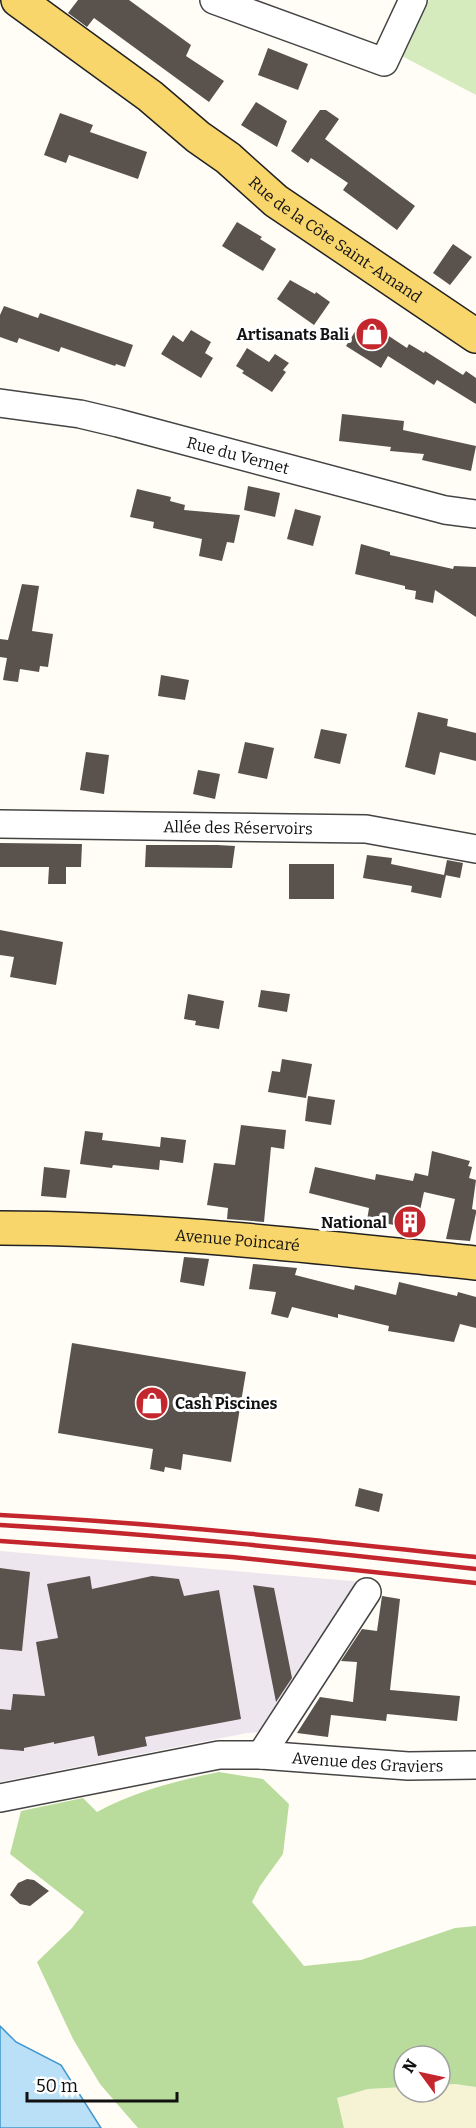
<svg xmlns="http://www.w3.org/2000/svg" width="476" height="2128" font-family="Bitter,serif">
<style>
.industrial{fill:#eee6ef}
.farmland{fill:#f6f3d4}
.green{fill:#d5ebbd}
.forest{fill:#b9dc9c}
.water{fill:#b9e0f7;stroke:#3f96cf;stroke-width:1.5}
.building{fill:#5a524d}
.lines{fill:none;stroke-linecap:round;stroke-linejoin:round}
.minor-casing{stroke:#444;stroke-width:30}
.major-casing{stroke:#222;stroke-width:36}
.minor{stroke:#fff;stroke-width:27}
.major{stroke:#f9d66b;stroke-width:33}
.rail{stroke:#c4262e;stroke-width:4.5}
.labels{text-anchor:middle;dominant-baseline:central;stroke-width:6;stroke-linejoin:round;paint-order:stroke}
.street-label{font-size:16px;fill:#111;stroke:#fff}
.poi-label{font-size:16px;font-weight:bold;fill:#111;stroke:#fff;text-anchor:end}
</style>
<rect width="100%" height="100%" fill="#fffdf5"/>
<path class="industrial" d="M0 1551 364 1582 262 1732 247 1733 0 1782Z"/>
<path class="farmland" d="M455 2084 476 2087V2128H344L336 2098 368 2089 404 2087V2092H440V2085Z"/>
<path class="green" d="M429 0H476V95L402 56Z"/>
<path class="forest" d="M219 1772 263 1779 289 1804 283 1854 260 1886 252 1902 304 1966 361 1960 455 1928 476 1926V2087L455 2084 440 2085V2056H404V2087L368 2089 337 2098 344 2128H138L100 2084 73 2039 37 1962 72 1928 84 1912 10 1854 21 1811 83 1798 97 1812C136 1791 176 1781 219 1772Z"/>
<path class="water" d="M0 2026 16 2042 61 2065 101 2128H0Z"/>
<path class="building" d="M78 0H129L191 45 186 56 224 81 209 102 94 18 87 27 68 13Z
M268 48 308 64 298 90 258 75Z
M256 102 287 121 277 147 241 125Z
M320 110H326L339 119 325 139 415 206 397 230 343 190 348 183 311 158 308 163 291 151Z
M60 113 93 125 90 132 147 152 138 179 69 155 66 163 44 155Z
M237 222 262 237 260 239 276 249 263 271 222 246Z
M453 244 472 257 450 285 433 273Z
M290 280 315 294 316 292 330 302 314 325 277 299Z
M4 306 38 318 40 313 133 345 125 367 116 364 115 366 61 347 59 352 19 338 17 343 0 337V315Z
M363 319 407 348 409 344 424 353 425 351 463 375 466 371 476 378V404L437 380 434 385 388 356 381 368 346 346Z
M191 330 211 342 205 353 213 358 201 378 161 354 173 335 183 342Z
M247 348 269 362 275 354 289 363 283 370 286 372 272 392 242 373 244 371 236 366Z
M342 414 404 421 403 430 476 446 471 471 422 460 424 454 390 451 391 447 339 441Z
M248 486 280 493 275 517 244 510Z
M137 489 171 497 170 501 185 505 184 510 240 515 234 543 227 542 222 561 199 556 202 539 153 528 154 522 130 517Z
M295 509 321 516 313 546 287 539Z
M361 544 390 552V555L453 569 454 566 476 567V617L435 590 433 603 415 599 416 591 405 589V586L355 574Z
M22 584 39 586 32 631 53 634 48 667 40 666 39 672 20 669 18 682 3 680 7 658 0 657V639L8 640Z
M161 675 189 680 185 700 158 696Z
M418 712 448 719 447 726 476 733V761L440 752 435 775 405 767Z
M321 729 347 734 340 764 314 758Z
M245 742 274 748 267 779 238 773Z
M86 752 109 755 104 794 80 790Z
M198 770 220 774 215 799 193 794Z
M0 843 82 844 81 867H66V884H48L49 867H0Z
M146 845H217L235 846 232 868 145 867Z
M367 855 392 858 391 864 444 875 447 860 463 863 460 878 445 875H446L441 898 411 892 412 886 363 878Z
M289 864H334V899H289Z
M0 930 63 942 56 985 10 977 14 957 0 955Z
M261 990 290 994 287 1012 258 1007Z
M188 994 224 1001 219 1029 195 1025 196 1021 184 1019Z
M282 1059 312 1064 306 1098 268 1092 272 1071 280 1072Z
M308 1096 335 1100 331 1125 305 1121Z
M241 1125 286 1130 284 1149 271 1147 264 1222 227 1219 228 1208 207 1205 214 1163 235 1165Z
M85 1131 103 1133 102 1140 160 1147 161 1137 186 1140 183 1163 160 1160 159 1170 113 1165 112 1168 80 1164Z
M432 1151 470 1161 468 1166 472 1167 469 1178 476 1180 472 1209 476 1210V1213L470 1241 446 1239 455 1199 424 1192 416 1229 367 1220 369 1208 309 1193 315 1167 375 1180 376 1174 413 1181 415 1173 428 1176Z
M44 1167 70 1170 66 1198 41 1196Z
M184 1257 209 1259 204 1286 180 1282Z
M253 1264 297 1268 295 1275 354 1290 355 1285 396 1295 399 1282 457 1296 458 1292 476 1297V1328L460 1324 454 1342 388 1331 389 1326 338 1314V1318L292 1307 288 1318 271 1314 276 1292 249 1289Z
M72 1343 246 1372 231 1462 183 1454 181 1470 165 1467 164 1472 150 1469 153 1449 58 1433Z
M359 1488 383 1494 379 1512 355 1506Z
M0 1568 30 1572 22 1651 0 1649Z
M90 1576 92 1589 152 1576 179 1579 184 1596 219 1590 241 1719 145 1737 147 1746 98 1756 94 1736 54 1744V1742L24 1748V1751L0 1749V1709L11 1710 13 1694 45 1696 36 1642 58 1638 47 1584Z
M253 1585 274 1588 292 1678 276 1702Z
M382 1596 400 1599 390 1690 460 1696 457 1721 387 1714 386 1721 331 1715 328 1737 297 1733 320 1697 353 1702 357 1662 341 1661 362 1629 377 1631Z
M27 1879 34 1880 49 1891 30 1906 20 1904 10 1895 18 1883Z"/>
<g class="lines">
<g class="minor-casing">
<g id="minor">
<path d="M214 0 384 62 413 0"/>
<path id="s1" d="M0 403 80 414 118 423 445 510 476 514"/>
<path id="s2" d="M0 824 366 829 476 849"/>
<path d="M261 1755 367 1592"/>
<path id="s3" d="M0 1798 219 1755H261L408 1766 476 1765"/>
</g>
</g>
<g class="major-casing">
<g id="major">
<path id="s4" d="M18 0 150 96 198 137 228 158 276 201 476 336"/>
<path id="s5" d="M0 1228C159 1228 317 1247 476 1263"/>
</g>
</g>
<use href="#minor" class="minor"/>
<use href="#major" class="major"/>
<path class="rail" d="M0 1515C159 1523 317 1540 476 1557
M0 1525C159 1534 317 1551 476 1569
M0 1541 232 1557 476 1583"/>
</g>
<defs>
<g id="shop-disc" transform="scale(1.725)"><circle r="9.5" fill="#c4262e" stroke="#fff"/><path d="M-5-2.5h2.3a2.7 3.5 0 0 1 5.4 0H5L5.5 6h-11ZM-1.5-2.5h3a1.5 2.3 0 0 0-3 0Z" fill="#fff"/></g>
<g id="building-disc" transform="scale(1.725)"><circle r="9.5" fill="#c4262e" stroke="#fff"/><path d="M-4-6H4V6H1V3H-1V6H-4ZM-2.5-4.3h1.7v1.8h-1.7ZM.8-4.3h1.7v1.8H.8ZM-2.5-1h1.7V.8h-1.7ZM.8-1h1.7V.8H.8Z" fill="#fff"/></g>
</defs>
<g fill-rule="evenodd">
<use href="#shop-disc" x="372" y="334"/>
<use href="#building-disc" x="410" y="1222"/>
<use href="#shop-disc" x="152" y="1403"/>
</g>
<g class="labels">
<g class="street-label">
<text stroke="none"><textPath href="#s4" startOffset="398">Rue de la Côte Saint-Amand</textPath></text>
<text stroke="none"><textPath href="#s1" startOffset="244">Rue du Vernet</textPath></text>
<text stroke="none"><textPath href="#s2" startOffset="238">Allée des Réservoirs</textPath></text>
<text stroke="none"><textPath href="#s5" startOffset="238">Avenue Poincaré</textPath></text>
<text stroke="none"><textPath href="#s3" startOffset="372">Avenue des Graviers</textPath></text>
</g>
<g class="poi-label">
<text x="349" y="334">Artisanats Bali</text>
<text x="387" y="1222">National</text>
<text x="175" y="1403" text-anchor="start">Cash Piscines</text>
</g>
</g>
<g transform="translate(422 2074) rotate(303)"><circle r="28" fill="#ffffff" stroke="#a0a0a0" stroke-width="1.5"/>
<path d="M0-4.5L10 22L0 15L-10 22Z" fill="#c4262e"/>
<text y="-9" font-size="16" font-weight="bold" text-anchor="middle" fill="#111111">N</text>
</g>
<path d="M27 2092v9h150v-9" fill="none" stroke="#111111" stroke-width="3"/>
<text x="36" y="2092" font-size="18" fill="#111111" stroke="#ffffff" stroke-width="4.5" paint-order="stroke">50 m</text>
</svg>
